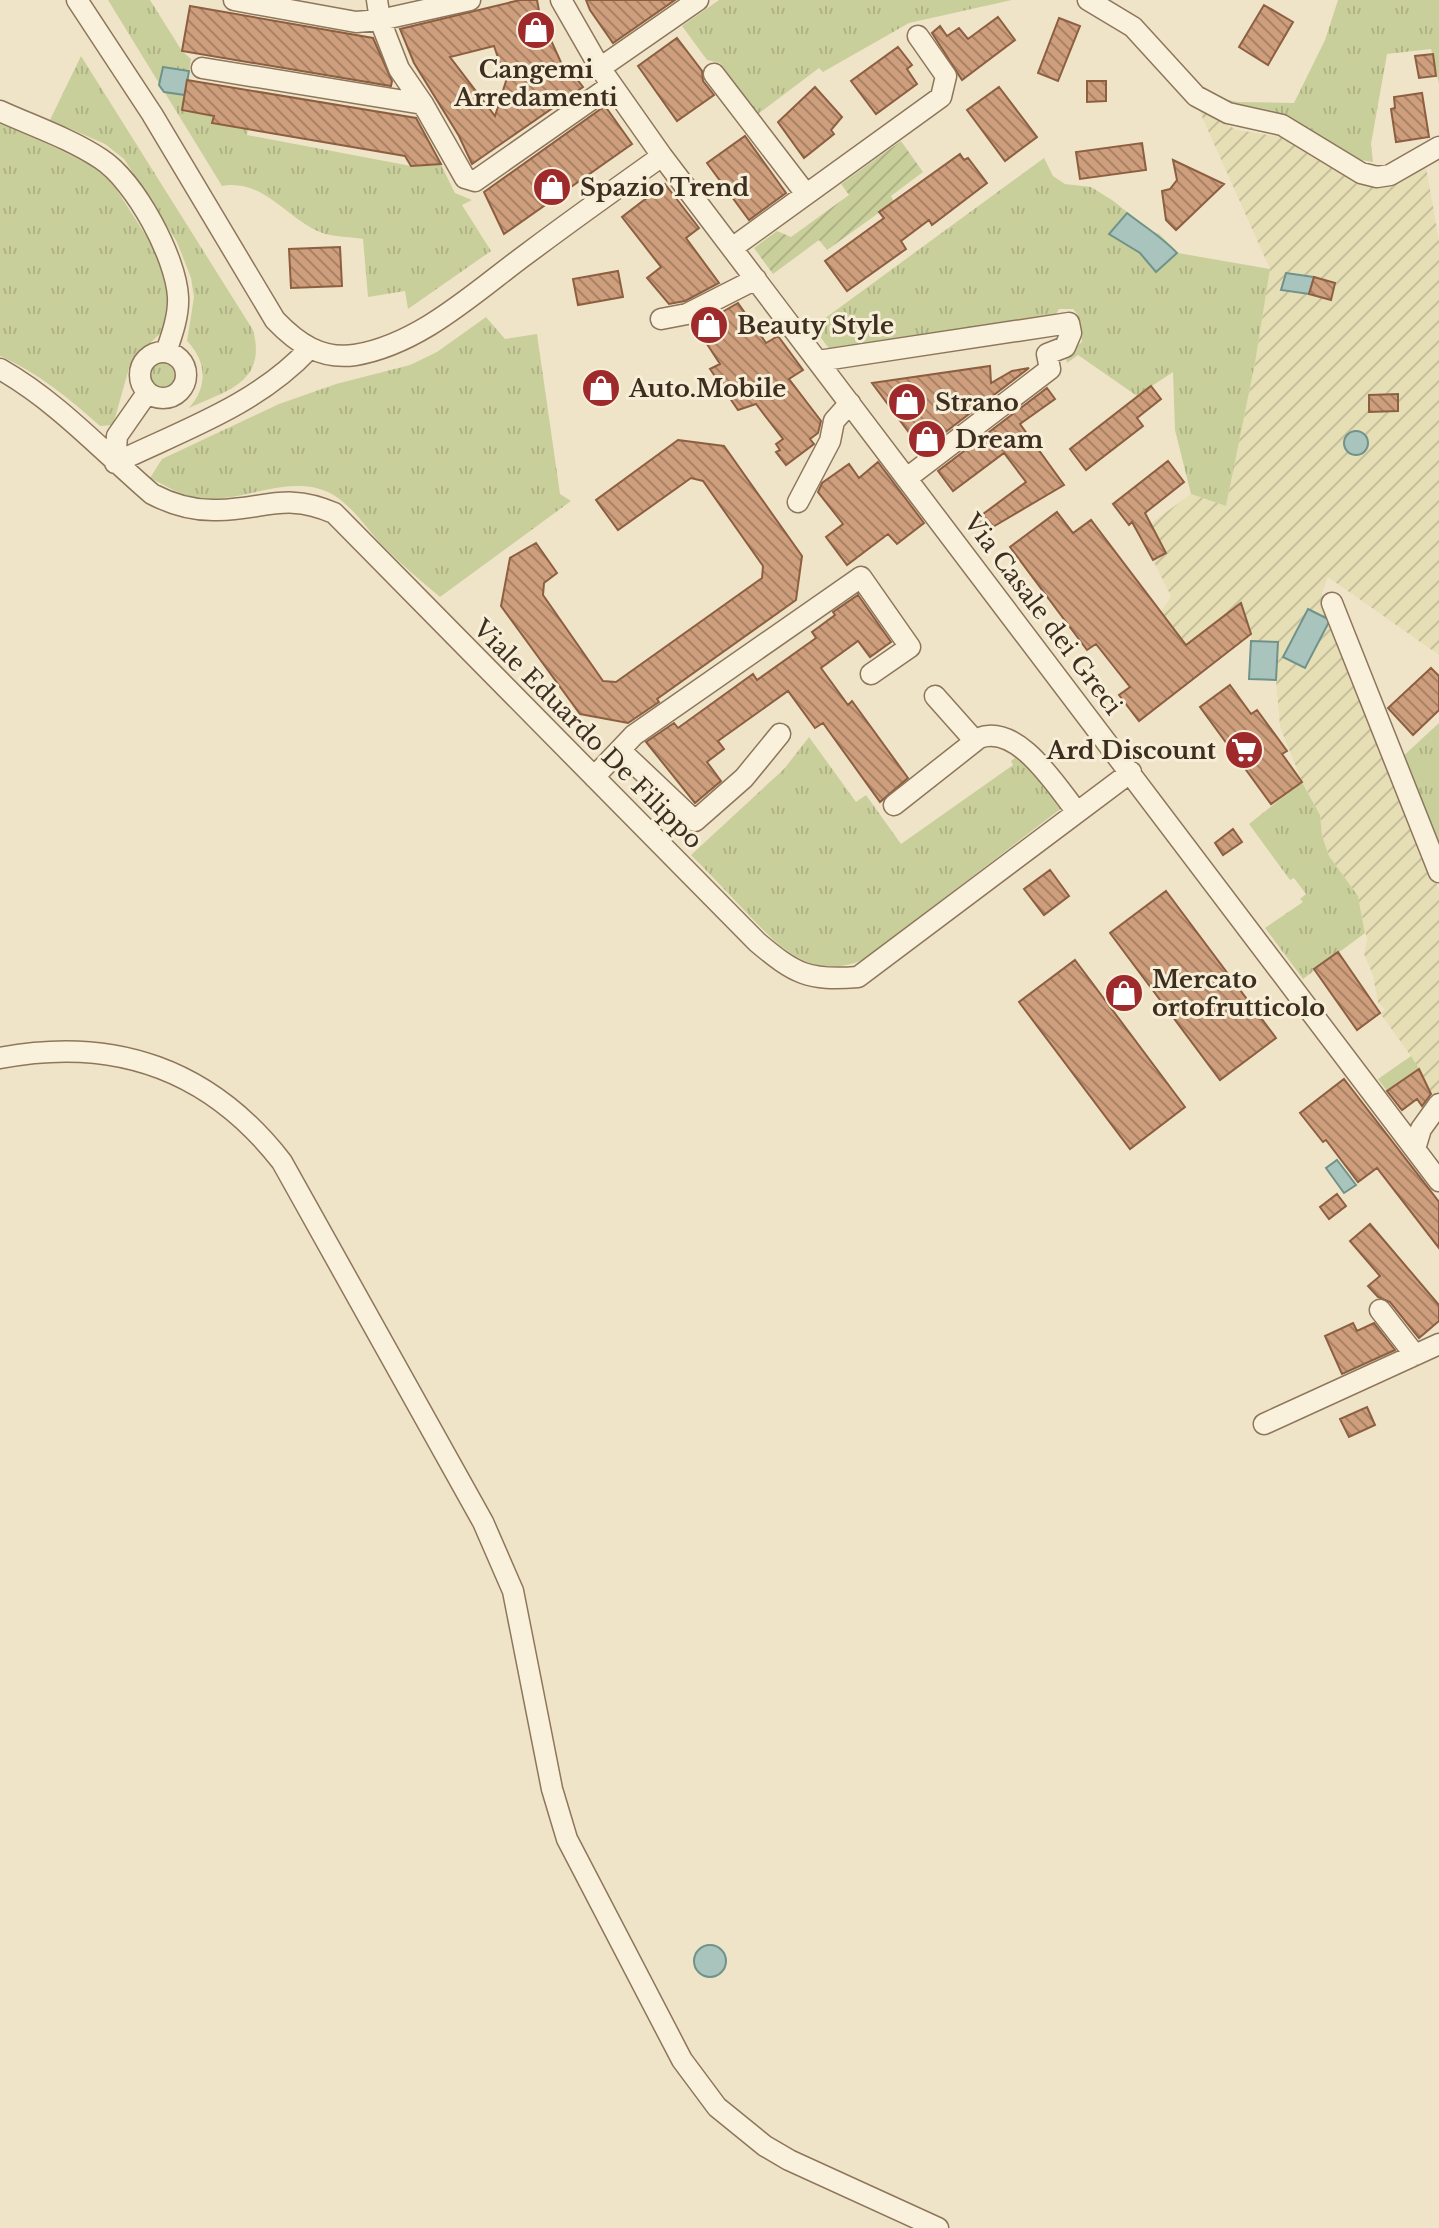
<svg xmlns="http://www.w3.org/2000/svg" width="1439" height="2228" font-family="'Libre Baskerville',serif">
<style>
.farmland{fill:url(#farmland-furrows)}
.grass{fill:url(#grass-tufts)}
.garden{fill:url(#garden-furrows)}
.water{fill:#a9c4bc;stroke:#6f938a;stroke-width:2}
.building{fill:url(#building-back-hatch);stroke:#8d5f41;stroke-width:2;fill-rule:evenodd}
.lines{fill:none;stroke-linecap:round;stroke-linejoin:round}
.minor-casing{stroke:#8d765c;stroke-width:23}
.minor{stroke:#faf1dc;stroke-width:20}
.labels{text-anchor:middle;dominant-baseline:central;stroke-width:6;stroke-linejoin:round;paint-order:stroke}
.poi-label{font-size:24px;font-weight:bold;fill:#3d2e20;stroke:#f7eed8;text-anchor:start}
.street-label{font-size:24px;fill:#3d2e20;stroke:#f7eed8}
</style>
<defs>
<pattern id="farmland-furrows" width="10" height="10" patternUnits="userSpaceOnUse" patternTransform="scale(2)"><rect width="10" height="10" fill="#e6deb5"/><path d="M-1 1l2-2M0 10L10 0M9 11l2-2" fill="none" stroke="#c6bf9b"/></pattern>
<pattern id="grass-tufts" width="24" height="20" patternUnits="userSpaceOnUse" patternTransform="scale(2)"><rect width="24" height="20" fill="#c9cf9b"/><path d="M3 7l-1-3M5 7V3M7 7l1-3M15 17l-1-3M17 17v-4M19 17l1-3" fill="none" stroke="#aeb285"/></pattern>
<pattern id="garden-furrows" width="10" height="10" patternUnits="userSpaceOnUse" patternTransform="scale(2)"><rect width="10" height="10" fill="#c9cf9b"/><path d="M-1 1l2-2M0 10L10 0M9 11l2-2" fill="none" stroke="#aeb285"/></pattern>
<pattern id="building-back-hatch" width="6" height="6" patternUnits="userSpaceOnUse" patternTransform="scale(2)"><rect width="6" height="6" fill="#cf9f7d"/><path d="M-1 5l2 2M0 0l6 6M5-1l2 2" fill="none" stroke="#a98266"/></pattern>
</defs>
<rect width="100%" height="100%" fill="#f0e4c8"/>
<path class="farmland" d="M1199 110 1237 130 1281 137 1374 188 1426 167 1439 241V655L1328 577 1322 593 1439 889V1093L1433 1098 1411 1056 1380 1013 1385 1010 1378 1002 1373 975 1364 954 1367 940 1358 896 1329 856 1322 836 1320 815 1302 781 1280 727 1276 680 1249 679 1251 634 1241 604 1186 645 1161 612 1171 596 1153 560 1166 553 1150 524 1191 494 1226 506 1255 363 1270 269Z"/>
<path class="grass" d="M108 0H150L182 51 191 59 183 110 214 116 213 123 248 129 247 135 411 166 441 165 455 193 472 200 462 205 491 251 408 309 405 291 368 297 363 239C351 237 337 237 325 234 288 222 265 178 222 186Z
M719 0H1012L909 23 823 72 819 68 758 114 720 63 707 60 682 26Z
M1338 0H1439V84L1431 49 1387 54 1371 144 1373 162 1350 158 1218 98 1238 102 1294 103 1325 40Z
M81 56 253 330C267 382 228 390 189 408 208 386 207 362 187 341L194 297 191 278 177 242 124 159 105 144 50 120Z
M0 120 106 173 161 259 168 293 164 330 131 361 113 425 100 426C70 399 37 372 0 356Z
M1044 158 1053 176 1065 184 1091 187 1112 200 1151 231 1159 234 1178 253 1270 269 1255 363 1226 506 1191 494 1175 430 1173 372 1137 396 1078 355 1067 363 1065 355 1082 342 1078 315 1073 309H1059L1053 319 830 350 813 327Z
M486 317 505 339 537 334 560 494 571 501 440 597C421 581 402 565 385 548 367 530 351 503 328 492 283 472 234 509 189 496 175 492 162 484 150 478L162 459 279 404 336 384 410 365 437 352Z
M150 375a13 13 0 1 1 26 0a13 13 0 1 1-26 0Z
M1439 723V849L1400 759Z
M809 737 856 802 866 795 901 844 1013 765 1011 761 1020 754 1063 807 865 959C810 983 778 946 743 909 726 891 709 873 691 855L784 769Z
M1302 782 1320 815 1322 836 1329 856 1358 896 1365 933 1303 979 1265 928 1303 902 1300 899 1306 894 1294 878 1290 880 1249 824Z
M1411 1056 1419 1069 1387 1091 1378 1079Z"/>
<path class="garden" d="M901 141 923 172 891 196 894 202 827 250 819 240 773 274 754 248 777 231 791 237 849 195 841 184Z"/>
<path class="water" d="M163 67 189 71 185 95 164 92 159 85Z
M1127 213C1145 227 1162 237 1177 253L1156 272 1140 253 1109 234Z
M1286 273 1314 277 1309 294 1281 290Z
M1344 443a12 12 0 1 1 24 0a12 12 0 1 1-24 0Z
M1308 609 1330 620 1305 668 1283 657Z
M1251 641 1278 642 1276 680 1249 679Z
M1337 1160 1356 1185 1344 1193 1326 1168Z
M694 1961a16 16 0 1 1 32 0a16 16 0 1 1-32 0Z"/>
<path class="building" d="M520 0H537L540 16 563 67 566 65 583 87 472 164 459 136 414 63 400 29ZM494 46 506 81 495 116 450 57Z
M586 0H675L613 43 590 10Z
M1264 5 1293 22 1268 65 1239 47Z
M190 6 373 38 392 81 391 86 182 51Z
M998 17 1015 40 962 80 932 33 940 26 947 36 959 28 968 39Z
M1059 18 1080 26 1058 81 1038 73Z
M677 38 702 71 703 81 714 95 677 121 638 66Z
M898 47 912 65 907 69 917 84 876 114 851 81Z
M1433 54 1436 76 1419 78 1415 56Z
M187 80 416 118 441 164 411 166 405 156 212 123 214 116 182 110Z
M1087 81H1106V101L1087 102Z
M815 87 842 117 831 130 834 134 804 158 778 122Z
M999 87 1037 137 1005 161 967 110Z
M1422 93 1429 137 1396 142 1391 109 1395 108 1394 97Z
M605 106 632 144 504 234 484 192Z
M745 136 786 193 749 220 707 163Z
M1142 143 1146 170 1080 179 1076 152Z
M960 154 964 160 968 158 987 183 932 225 929 220 901 241 906 249 847 291 825 261 884 218 879 212Z
M1173 160 1224 184 1176 230 1166 220 1162 191 1170 189 1177 180Z
M665 184 699 228 686 238 719 283 685 301 669 304 647 278 661 267 622 217Z
M340 247 342 286 291 288 289 249Z
M618 271 623 297 578 305 573 279Z
M1314 277 1335 283 1331 300 1309 294Z
M738 303 766 343 778 336 803 370 789 379 821 421 818 433 810 439 814 444 786 465 776 452 780 450 776 444 783 439 756 404 738 410 710 369 720 364 696 327Z
M990 366 991 383 1012 371 1029 368 922 450 872 383Z
M1151 386 1161 399 1137 418 1143 426 1086 470 1070 449Z
M1047 388 1055 399 1020 424 1064 485 991 528 981 527 975 520 1026 482 1004 453 953 491 938 471Z
M1398 394V411L1369 412V395Z
M678 440 724 446 802 556 796 600 657 699 659 702 628 723 580 714 501 606 510 558 536 543 557 573 544 583 543 595 603 681 616 682 762 578 763 566 703 481 691 478 618 530 596 500Z
M1168 461 1184 482 1145 513 1166 553 1153 560 1132 522 1129 525 1113 504Z
M878 462 924 523 897 544 888 534 847 565 826 537 843 524 818 492 822 483 849 464 859 478Z
M1057 512 1073 533 1091 520 1186 645 1241 603 1251 634 1139 721 1119 695 1130 687 1096 644 1087 650 1010 547Z
M858 595 891 642 870 657 858 641 821 668 848 705 852 701 908 778 880 802 823 723 815 728 788 691 718 741 724 749 707 762 721 781 695 803 646 742 674 723 678 728 753 674 757 680 816 638 812 632 835 615 833 612Z
M1431 668 1439 676V710L1413 735 1388 708Z
M1230 685 1251 714 1257 710 1287 751 1282 754 1302 782 1271 804 1200 707Z
M1233 829 1242 842 1223 855 1215 843Z
M1050 870 1069 896 1044 915 1024 889Z
M1166 891 1276 1038 1220 1080 1110 933Z
M1338 952 1380 1013 1357 1030 1314 969Z
M1075 960 1185 1107 1130 1149 1019 1002Z
M1419 1069 1431 1094 1422 1106 1417 1099 1402 1110 1387 1091Z
M1344 1079 1439 1202V1248L1377 1168 1358 1182 1326 1140 1323 1142 1300 1113Z
M1337 1194 1346 1206 1329 1219 1320 1207Z
M1370 1224 1439 1305V1321L1419 1338 1390 1302 1378 1297 1368 1286 1380 1276 1350 1241Z
M1353 1323 1357 1331 1374 1323 1395 1350 1342 1374 1325 1336Z
M1367 1407 1375 1425 1349 1437 1340 1419Z"/>
<g class="lines">
<g class="minor-casing">
<path id="minor" d="M77 0 152 114 275 320C297 343 321 360 355 355 421 344 476 291 528 253 572 220 617 188 662 156
M234 0 356 22 380 20 470 0
M377 0 380 20 399 69 423 104 465 178 475 181 612 85
M561 0 600 68 662 156 1439 1181
M1088 0 1133 27 1196 96 1228 113 1282 125 1361 173 1377 177 1390 175 1439 147
M202 68 423 104
M600 68 698 0
M714 74 806 194
M0 111C33 126 71 139 101 159 135 181 176 257 178 297 179 315 172 335 166 352
M732 248 941 97 946 76 918 36
M661 319 687 314 756 279
M140 375a23 23 0 1 1 46 0a23 23 0 1 1-46 0Z
M818 361 1069 323 1071 333 1065 347 1047 354 1050 369 907 478
M0 369C58 402 102 451 152 494 173 505 195 511 218 510 265 509 286 492 334 513L757 942C795 974 808 981 858 977L1131 772
M147 393 117 436 115 463C183 430 257 405 309 349
M798 502 830 441 834 421 850 403
M1332 603 1439 872
M935 696 975 741
M620 750 695 821 744 778 780 734
M594 777 634 735 861 577 910 647 871 674
M894 805 979 738C1018 723 1056 786 1077 812
M0 1058C114 1036 210 1069 282 1162L483 1522 513 1591 552 1789 567 1839 682 2060 717 2107 765 2146 789 2160 938 2228
M1415 1149 1421 1129 1439 1104
M1380 1310 1415 1355
M1264 1424 1439 1344"/>
</g>
<use href="#minor" class="minor"/>
</g>
<defs>
<g id="shop-disc" transform="scale(2)"><circle r="9.5" fill="#9e2a2b" stroke="#f7eed8"/><path d="M-5-2.5h2.3a2.7 3.5 0 0 1 5.4 0H5L5.5 6h-11ZM-1.5-2.5h3a1.5 2.3 0 0 0-3 0Z" fill="#fff"/></g>
<g id="supermarket-disc" transform="scale(2)"><circle r="9.5" fill="#9e2a2b" stroke="#f7eed8"/><path d="M-6-5.5h2.5l.6 2H6L4.5 2H-2.5L-4.4-4H-6ZM-1.5 3.2a1.3 1.3 0 1 0 .1 0ZM3 3.2a1.3 1.3 0 1 0 .1 0Z" fill="#fff"/></g>
</defs>
<g fill-rule="evenodd">
<use href="#shop-disc" x="536" y="30"/>
<use href="#shop-disc" x="552" y="187"/>
<use href="#shop-disc" x="709" y="325"/>
<use href="#shop-disc" x="601" y="388"/>
<use href="#shop-disc" x="907" y="402"/>
<use href="#shop-disc" x="927" y="439"/>
<use href="#supermarket-disc" x="1244" y="750"/>
<use href="#shop-disc" x="1124" y="993"/>
</g>
<g class="labels">
<g class="poi-label">
<text x="536" y="69" text-anchor="middle">Cangemi<tspan x="536" dy="28">Arredamenti</tspan></text>
<text x="580" y="187">Spazio Trend</text>
<text x="737" y="325">Beauty Style</text>
<text x="629" y="388">Auto.Mobile</text>
<text x="935" y="402">Strano</text>
<text x="955" y="439">Dream</text>
<text x="1216" y="750" text-anchor="end">Ard Discount</text>
<text x="1152" y="979">Mercato<tspan x="1152" dy="28">ortofrutticolo</tspan></text>
</g>
<g class="street-label">
<text transform="translate(1043 614) rotate(53)">Via Casale dei Greci</text>
<text transform="translate(588 734) rotate(45)">Viale Eduardo De Filippo</text>
</g>
</g>
</svg>
